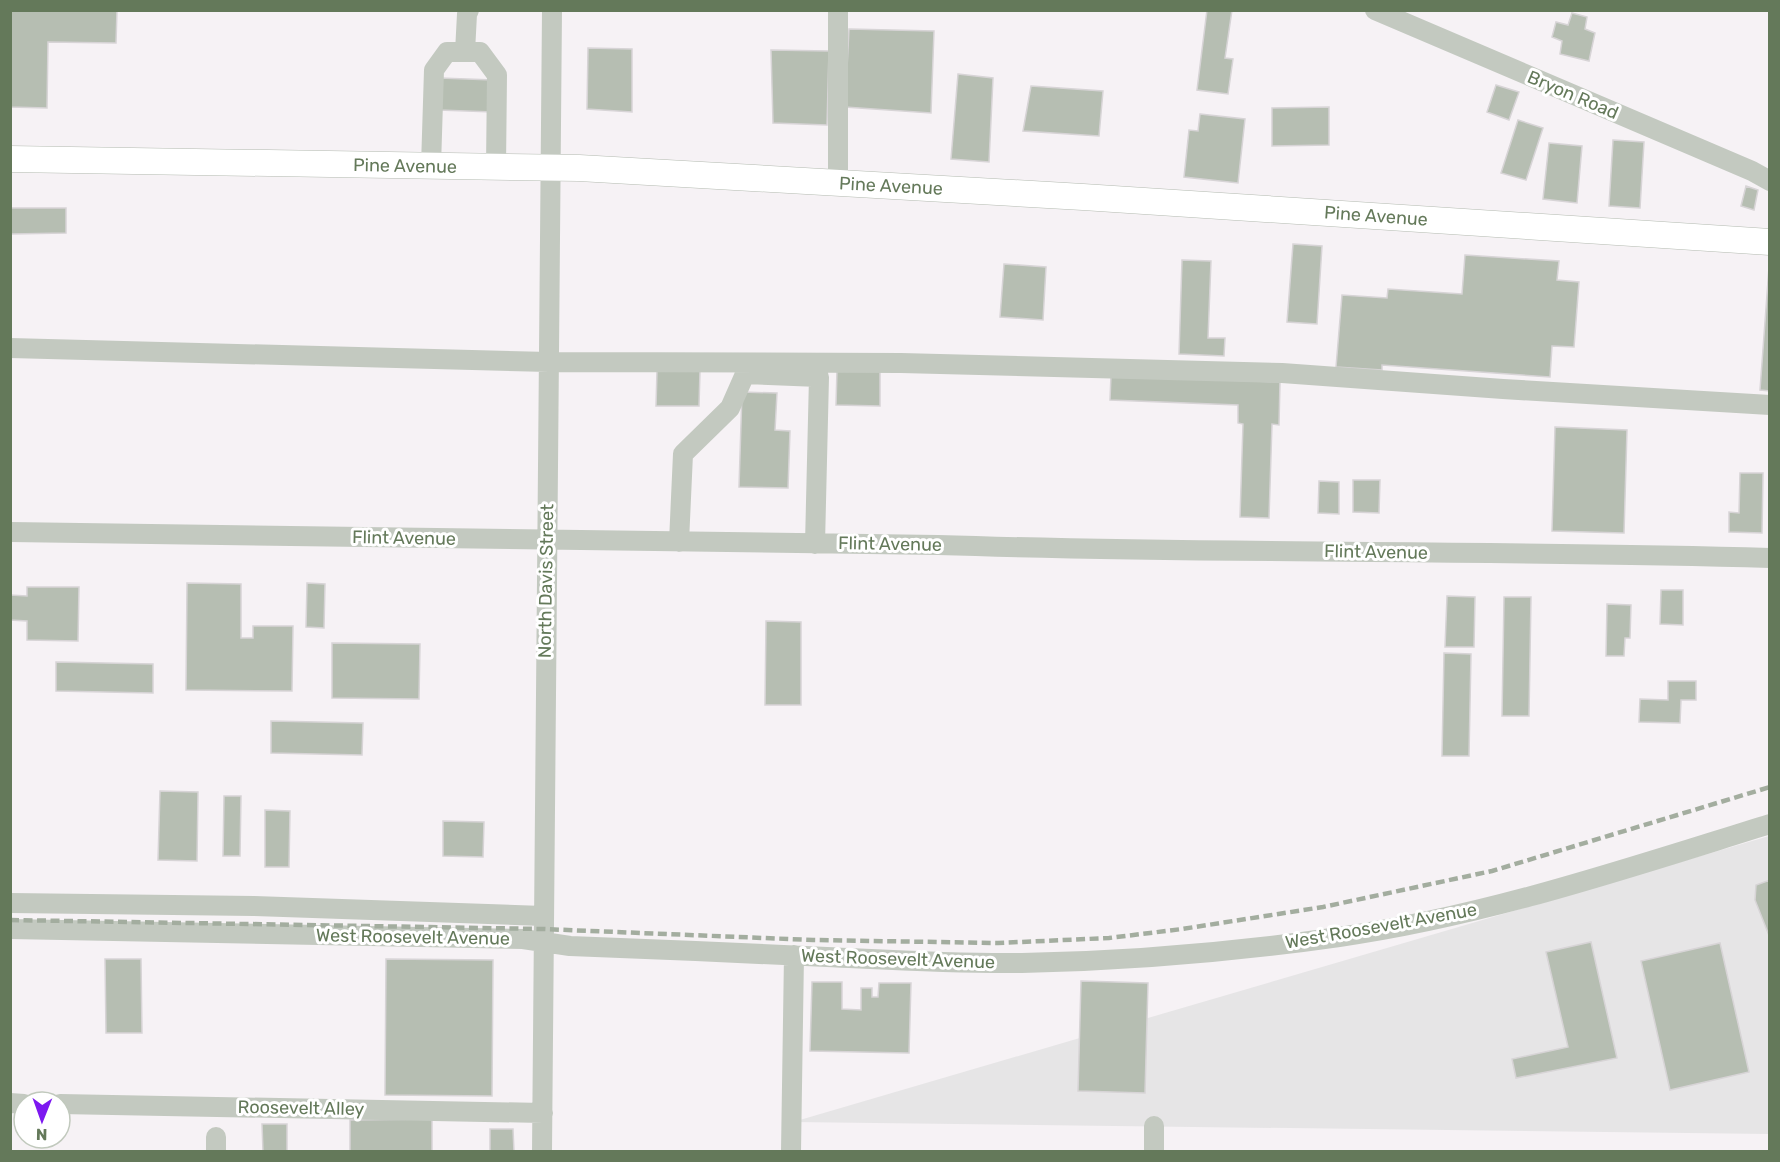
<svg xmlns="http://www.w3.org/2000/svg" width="1780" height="1162" font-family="Rubik,sans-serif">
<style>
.built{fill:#e6e5e6}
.building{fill:#b6beb2;stroke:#d7d4d6;stroke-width:1.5}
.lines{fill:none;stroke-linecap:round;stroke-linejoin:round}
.major-casing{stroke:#b4bbb1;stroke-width:27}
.minor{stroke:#c3c9c0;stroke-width:20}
.major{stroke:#fff;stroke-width:26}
.rail{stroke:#a3ad9f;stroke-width:4.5;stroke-dasharray:9 4.5;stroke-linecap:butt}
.labels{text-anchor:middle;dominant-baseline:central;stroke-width:6;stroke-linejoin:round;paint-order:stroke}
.street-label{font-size:18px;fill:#64795a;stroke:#fff}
</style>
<rect width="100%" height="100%" fill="#f6f2f5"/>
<path class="built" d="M1769 836V1134L793 1122Z"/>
<path class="building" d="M10 10H117L116 43 48 42 47 108 10 107Z
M1207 10H1232L1225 58 1233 59 1228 94 1197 90Z
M1572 13 1587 17 1585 29 1595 33 1589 61 1560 54 1562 41 1552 37 1556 22 1568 25Z
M849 29 934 31 931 113 845 107Z
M588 48 632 49V112L587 109Z
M771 50 829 51 827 125 773 123Z
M958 74 993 78 989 162 951 159Z
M440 78 493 80V112L439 110Z
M1496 85 1519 92 1509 120 1487 112Z
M1031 86 1103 91 1099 136 1023 131Z
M1329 107V145L1272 146V108Z
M1200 114 1245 119 1238 183 1184 177 1189 130 1198 131Z
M1518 120 1543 128 1526 180 1501 173Z
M1613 140 1644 142 1640 208 1609 206Z
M1549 143 1582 146 1577 203 1543 199Z
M1746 186 1758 190 1754 210 1741 206Z
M11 208H66V233L11 234Z
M1293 244 1322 246 1317 324 1287 322Z
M1465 255 1559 261 1557 280 1579 282 1574 347 1552 346 1550 377 1382 365V370L1336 367 1342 295 1387 298 1388 289 1462 294Z
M1182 260 1211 261 1208 338H1225L1224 356 1179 354Z
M1004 264 1046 267 1043 320 1000 317Z
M1769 267H1770V391L1760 390Z
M837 369H880V406L836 405Z
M657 370 700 371 699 406H656Z
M1111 375 1280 382 1279 425 1272 424 1269 518 1240 517 1243 424 1238 423V405L1110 400Z
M742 392 777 393 775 430 790 431 788 488 739 487Z
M1555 427 1627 430 1624 533 1552 531Z
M1740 473H1763L1762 533 1729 532V512L1739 513Z
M1353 480H1380L1379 513 1353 512Z
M1319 481 1339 482V514L1318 513Z
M187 583 241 584V638H253V626H293L292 691 186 690Z
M307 583 325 584 324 628 306 627Z
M27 587H79L78 641 27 640V621L10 620V595L27 596Z
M1661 590H1683V625L1660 624Z
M1447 596 1475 597 1474 647H1445Z
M1504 597H1531L1529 716H1502Z
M1607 604 1631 605 1630 638H1625L1624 656H1606Z
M766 621 801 622V705H765Z
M332 643 420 644 419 699 332 698Z
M1444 653 1471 654 1469 756H1442Z
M56 662 153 664V693L56 691Z
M1668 681H1696V700H1681L1680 723 1639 722 1640 699 1668 700Z
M271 721 363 723 362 755 271 753Z
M160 791 198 792 197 861 158 860Z
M224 796H241L240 856H223Z
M265 810 290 811 289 867H265Z
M443 821 484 822 483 857 443 856Z
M1770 880V938L1755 900 1756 885Z
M1591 942 1617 1058 1516 1078 1512 1059 1568 1047 1546 952Z
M1720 943 1749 1072 1670 1090 1641 961Z
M105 959H141L142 1033H106Z
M386 959 493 960 492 1096 385 1095Z
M1081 981 1148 983 1145 1093 1078 1091Z
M812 982H842V1009L861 1010V988H872V997H878L879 983H911L909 1053 810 1051Z
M432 1119V1151L350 1152V1120Z
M262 1124H287V1152H263Z
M490 1129H513L514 1152H490Z"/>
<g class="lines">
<g class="major-casing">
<path id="major" d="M10 159 579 168 1083 197 1770 242"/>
</g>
<path class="minor" d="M1375 10 1752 171 1770 181
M465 52H480L497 75 496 167
M431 166 434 70 447 52H465L467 14 469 10
M838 183V10
M10 348 549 362 901 363 1282 373 1503 389 1770 405
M10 532 938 545C1215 554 1492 550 1770 558
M679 542 683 454 730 408 745 374 819 377 815 544
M10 903 254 906 543 916
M10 929 523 939 570 946C656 949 741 953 827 957 892 960 957 964 1022 963 1128 961 1234 952 1339 937 1486 916 1628 868 1770 824
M10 1103 24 1104
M60 1104 543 1113
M1154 1126V1152
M216 1152V1137
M542 1152 552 10
M791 1152 794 955"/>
<use href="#major" class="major"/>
<path class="rail" d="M10 920 543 929 813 940 998 943 1109 938 1182 929 1323 907 1492 871 1770 787"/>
</g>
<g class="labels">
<g class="street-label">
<text transform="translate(1573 95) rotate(23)">Bryon Road</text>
<text transform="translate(405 166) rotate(1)">Pine Avenue</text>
<text transform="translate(891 186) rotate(3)">Pine Avenue</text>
<text transform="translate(1376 216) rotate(4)">Pine Avenue</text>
<text transform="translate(404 538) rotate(1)">Flint Avenue</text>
<text transform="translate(890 544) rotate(1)">Flint Avenue</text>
<text transform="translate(1376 552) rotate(1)">Flint Avenue</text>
<text transform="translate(546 581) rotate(-89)">North Davis Street</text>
<text transform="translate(1381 926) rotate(-10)">West Roosevelt Avenue</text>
<text transform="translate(413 937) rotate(1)">West Roosevelt Avenue</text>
<text transform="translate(898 959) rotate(2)">West Roosevelt Avenue</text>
<text transform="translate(301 1108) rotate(1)">Roosevelt Alley</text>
</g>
</g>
<rect width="1780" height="1162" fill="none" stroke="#64795a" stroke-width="24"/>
<g transform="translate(42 1120) rotate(181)"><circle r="28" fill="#ffffff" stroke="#c1c9bd" stroke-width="1.5"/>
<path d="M0-4.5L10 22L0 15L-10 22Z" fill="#7d18f0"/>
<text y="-9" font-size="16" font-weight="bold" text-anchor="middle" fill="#64795a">N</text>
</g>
</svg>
